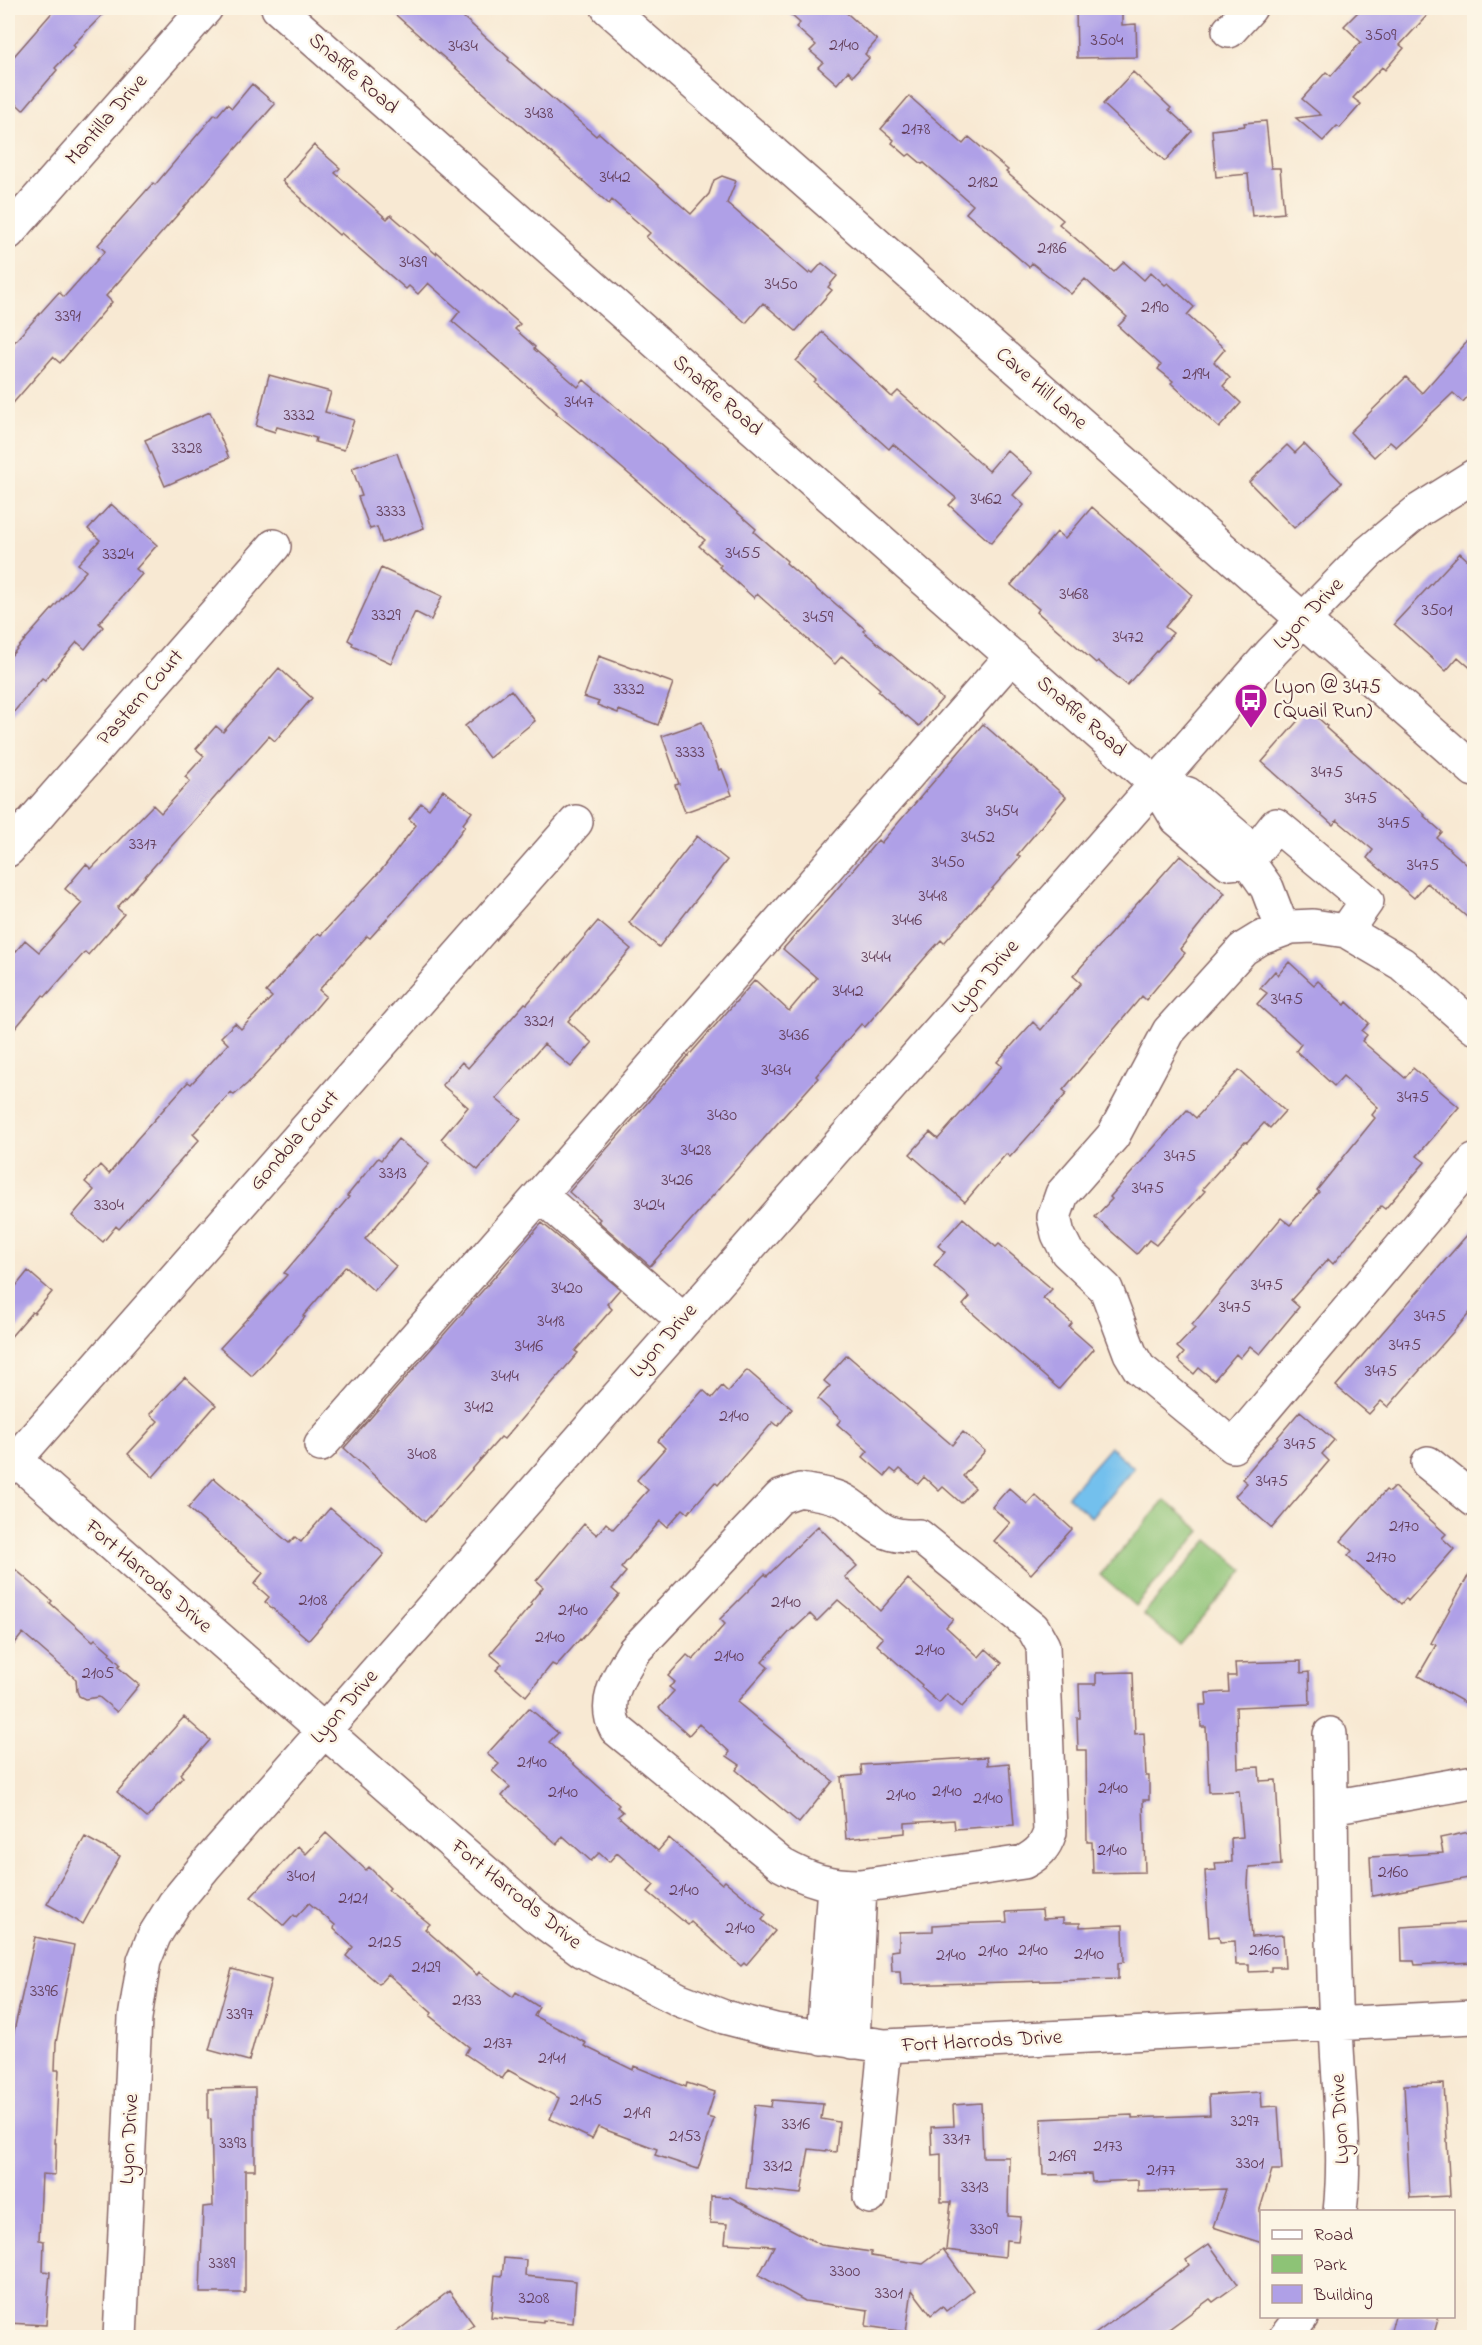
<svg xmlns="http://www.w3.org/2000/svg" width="1482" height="2345" font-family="'Indie Flower',sans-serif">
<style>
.green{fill:#8dc376;stroke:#6c7150;stroke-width:1.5}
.water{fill:#73c0ed;stroke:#5e708c;stroke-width:1.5}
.building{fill:#afa0e7}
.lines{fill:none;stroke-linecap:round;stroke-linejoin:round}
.minor-casing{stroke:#876666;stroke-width:36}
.minor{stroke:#fff;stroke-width:33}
.labels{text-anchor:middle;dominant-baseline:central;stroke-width:5;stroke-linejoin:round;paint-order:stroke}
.number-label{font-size:18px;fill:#633f5a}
.street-label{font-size:21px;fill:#4a1f2b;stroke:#fcf5e5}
.poi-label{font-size:21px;fill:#4a1f2b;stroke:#fcf5e5;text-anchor:start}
</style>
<rect width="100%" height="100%" fill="#fcf5e5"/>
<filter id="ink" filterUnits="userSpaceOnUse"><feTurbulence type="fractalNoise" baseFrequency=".0167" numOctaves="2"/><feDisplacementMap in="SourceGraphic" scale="12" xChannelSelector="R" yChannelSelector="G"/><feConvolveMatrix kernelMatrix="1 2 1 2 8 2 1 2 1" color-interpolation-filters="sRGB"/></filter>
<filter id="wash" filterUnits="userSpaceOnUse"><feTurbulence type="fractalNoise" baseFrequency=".008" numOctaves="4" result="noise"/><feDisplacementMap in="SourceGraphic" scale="24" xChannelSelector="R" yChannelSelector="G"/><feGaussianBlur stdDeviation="1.35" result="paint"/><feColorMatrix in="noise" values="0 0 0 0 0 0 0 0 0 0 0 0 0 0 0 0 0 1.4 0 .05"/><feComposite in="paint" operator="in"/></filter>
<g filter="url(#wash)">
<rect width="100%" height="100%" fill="#f8e9d3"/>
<path class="green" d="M1165 1500 1201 1531 1135 1606 1100 1575Z
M1208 1540 1244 1570 1179 1645 1143 1614Z"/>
<path class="water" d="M1110 1447 1134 1468 1091 1517 1067 1496Z"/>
<g id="blocks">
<path class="building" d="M56 8H109L73 45 75 47 55 68 57 70 23 110 8 96V63Z
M388 8H453L509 58 508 60 596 136 599 133 691 214 709 194 714 180 722 176 736 181 727 203 809 274 811 272 813 273 822 263 837 276 828 287 832 290 796 331 763 303 746 323 646 237 650 233 612 200 609 204Z
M783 8H841L877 40 865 54 869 58 853 76 848 71 837 84 818 67 823 62 810 51 816 45 796 27 800 23Z
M1076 8H1122V25L1136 24 1137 57 1077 58Z
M1362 8H1434L1400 45 1404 48 1385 70 1382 67 1353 98 1361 104 1340 128 1337 126 1323 141 1296 118 1321 115 1302 99 1326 72 1331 76 1361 42 1344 26Z
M1133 72 1171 108 1169 110 1192 131 1165 161 1103 104Z
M252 84 275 104 106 296 112 302 60 363 53 357 8 409V349L59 292 64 297 105 251 98 245 153 183 155 185 215 114 217 116 227 104 232 108Z
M909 96 963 144 969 137 1008 170 1006 172 1063 220 1059 224 1114 272 1124 262 1144 280 1151 272 1165 285 1168 283 1194 307 1187 315 1225 349 1214 362 1230 378 1223 386 1241 403 1219 428 1171 383 1173 381 1158 369 1161 365 1118 326 1127 317 1085 279 1071 294 1032 263 1029 267 966 213 973 205 924 163 922 164 910 154 907 156 892 143 894 140 881 129Z
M1266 121 1271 168H1280L1284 213 1252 216 1248 174 1216 177 1212 130 1245 126 1244 123Z
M314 145 340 168 335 173 387 219 391 215 436 254 437 252 520 324 515 329 535 347 534 349 578 387 584 380 648 434 756 529 754 532 787 561 786 563 823 595 824 594 865 629 863 631 930 687 942 699 919 726 907 716 906 717 878 691 880 689 842 656 835 664 757 594 754 598 719 567 721 565 699 546 705 540 607 455 556 413 557 412 537 394 452 321 460 311 428 283 418 294 409 286 406 289 341 233 339 235 301 201 302 199 282 181Z
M822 332 892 397 898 391 989 471 1007 450 1033 473 1013 495 1024 505 991 543 949 505 956 498 893 444 889 449 814 382 816 380 796 361Z
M1474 334V389L1463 402 1453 393 1396 447 1390 442 1374 457 1350 432 1406 377 1422 393Z
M269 375 331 392 325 412 354 420 344 450 315 442 316 438 277 427 275 432 256 426Z
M210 412 229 458 165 486 145 440Z
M1304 444 1342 483 1294 528 1249 482 1287 445 1295 453Z
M397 453 424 528 382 543 377 527 370 529 358 497 362 496 352 468Z
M111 504 157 545 136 569 142 574 99 623 103 627 85 649 77 642 45 680 42 678 8 719V659L86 571 78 564 100 540 88 529Z
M1092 507 1192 595 1165 627 1173 633 1127 685 1098 661 1096 663 1037 612 1039 609 1011 585 1057 532 1065 539Z
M1460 553 1474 566V671L1458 657 1446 671 1394 624Z
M381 568 442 596 431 620 415 612 391 663 352 645 353 643 348 640Z
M599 656 673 683 658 725 619 710 618 713 597 705 599 702 584 697Z
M279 668 312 698 275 741 269 736 117 908 124 914 88 955 85 952 45 997 43 995 8 1037V961L25 940 39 952 82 903 65 889 86 864 91 869 153 805 161 813 190 781 185 777 204 756 196 749 216 726 223 732Z
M511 690 535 721 489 758 465 726Z
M1308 709 1327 726 1326 728 1425 815 1424 816 1442 832 1437 838 1474 871V923L1427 883 1414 898 1367 858 1373 850 1337 820 1333 825 1262 762Z
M702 722 719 770 722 769 732 795 685 812 675 785 679 784 662 736Z
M983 724 1066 797 1017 855 1020 857 944 943 941 940 929 953 865 1027 861 1024 816 1076 818 1078 650 1266 598 1221 600 1219 569 1192 755 980 789 1011 817 978 783 949 831 896 878 840 881 843Z
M443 790 472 812 463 824 465 826 439 861 370 938 367 936 319 990 326 996 294 1034 247 1084 234 1095 231 1092 193 1134 199 1140 119 1229 116 1226 103 1242 72 1216 94 1190 85 1182 100 1165 109 1174 137 1139 188 1082 191 1084 228 1044 221 1037 235 1023 241 1029 272 997 266 992 318 933 321 935 383 868 416 825 409 819 421 803 429 809Z
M697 836 727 860 659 947 629 923Z
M1180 855 1225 893 1180 949 1185 953 1146 1000 1142 996 1063 1090 1067 1093 1010 1157 1006 1154 965 1202 910 1154 930 1132 938 1139 1002 1066 997 1062 1033 1022 1041 1030 1081 983 1073 976Z
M598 921 631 949 568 1021 592 1043 571 1067 544 1044 496 1099 521 1119 478 1170 441 1139 468 1107 442 1085 462 1062 468 1068 525 1003 527 1004Z
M1289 962 1314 985 1318 981 1345 1005 1347 1002 1369 1023 1362 1031 1367 1035 1362 1041 1405 1078 1413 1068 1459 1107 1417 1156 1425 1162 1385 1209 1381 1206 1333 1264 1328 1259 1291 1300 1299 1307 1260 1354 1250 1346 1240 1358 1236 1354 1214 1380 1199 1368 1194 1374 1178 1360 1184 1353 1177 1347 1195 1328 1192 1325 1281 1218 1290 1225 1319 1192 1317 1190 1375 1118 1372 1115 1378 1107 1343 1076 1334 1086 1296 1051 1301 1044 1257 1004 1267 993 1260 988 1275 971 1278 975Z
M1239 1070 1285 1111 1270 1128 1264 1123 1247 1142 1245 1141 1202 1189 1205 1191 1156 1245 1149 1240 1137 1254 1095 1217 1112 1199 1110 1197 1187 1110 1196 1118Z
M398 1139 429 1164 365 1239 396 1266 374 1291 346 1266 303 1316 305 1317 252 1376 220 1348 287 1275 284 1273 349 1197 347 1196 378 1158 381 1160Z
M963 1218 996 1247 999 1244 1052 1289 1043 1298 1072 1323 1069 1327 1094 1349 1059 1389 963 1305 970 1297 934 1265 945 1252 938 1246Z
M542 1223 620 1289 607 1304 612 1309 575 1351 578 1353 504 1439 501 1437 425 1522 344 1448Z
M1474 1227V1308L1388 1407 1381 1401 1369 1414 1336 1386Z
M28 1271 52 1292 34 1313 32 1312 8 1340V1296Z
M847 1355 952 1445 963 1432 985 1451 963 1476 975 1488 961 1503 943 1487 939 1491 924 1477 918 1484 900 1469 896 1473 891 1469 885 1476 863 1457 868 1451 837 1424 841 1420 818 1399 830 1386 824 1381Z
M747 1370 792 1409 778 1426 773 1422 718 1485 715 1482 688 1513 683 1509 667 1527 660 1521 621 1568 626 1572 612 1589 619 1595 581 1640 580 1639 556 1666 552 1664 526 1696 496 1670 502 1664 490 1654 532 1604 530 1603 543 1587 536 1581 584 1524 597 1535 606 1523 613 1529 648 1490 637 1480 665 1448 658 1441 703 1390 712 1398 722 1386 728 1392Z
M185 1377 216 1405 153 1477 128 1454 158 1421 150 1414Z
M1300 1411 1334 1440 1322 1454 1329 1461 1272 1528 1235 1496 1247 1483 1242 1479Z
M214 1478 289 1543 295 1537 301 1542 330 1508 384 1554 309 1640 265 1602 269 1597 254 1584 263 1573 188 1508Z
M1394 1487 1446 1534 1442 1538 1454 1549 1408 1601 1406 1598 1401 1604 1348 1556 1352 1551 1341 1541 1386 1490 1389 1492Z
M1009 1488 1027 1504 1035 1495 1072 1529 1031 1574 994 1541 1010 1523 992 1507Z
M818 1526 857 1566 845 1577 880 1611 908 1579 953 1619 946 1627 979 1657 986 1649 1002 1663 962 1707 947 1694 939 1703 921 1687 922 1685 877 1645 883 1638 838 1600 817 1621 810 1614 794 1629 793 1628 762 1662 768 1667 737 1702 833 1781 799 1823 736 1770 740 1765 727 1756 730 1752 699 1724 689 1735 659 1708 674 1691 669 1687 675 1682 668 1676 687 1655 693 1660 725 1624 720 1619 765 1574 767 1576Z
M8 1563 52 1601 50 1603 93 1641 95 1639 110 1652 109 1654 120 1664 118 1667 139 1685 117 1712 99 1697 85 1699 79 1696 77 1691 76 1679 23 1633 8 1652Z
M1474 1565V1708L1418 1676 1436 1645 1431 1643Z
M1301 1661V1673L1309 1672 1310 1704 1236 1707 1238 1768 1259 1767 1260 1781 1276 1780 1281 1865 1249 1867 1248 1884 1252 1937 1283 1935 1285 1967H1271V1971L1249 1972V1965H1236L1235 1941 1220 1942 1219 1936 1209 1937 1205 1871 1216 1870 1215 1863 1232 1862 1231 1838 1243 1837 1239 1791 1209 1792 1206 1727H1201L1200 1705H1207L1206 1693 1229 1692 1228 1676H1236L1235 1663Z
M1133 1672 1135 1734 1144 1733 1146 1776H1149V1800H1143L1145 1872 1093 1873 1092 1842H1087L1086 1750H1078L1077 1718H1080L1079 1684H1096V1673Z
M529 1708 558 1733 549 1742 619 1805 617 1807 623 1812 618 1816 658 1851 669 1838 722 1884 725 1881 766 1915 762 1920 775 1931 746 1965 744 1963 741 1966 691 1922 688 1925 648 1892 654 1885 617 1853 609 1862 599 1853 591 1861 563 1836 557 1844 502 1796 510 1787 492 1771 499 1764 487 1754Z
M184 1717 210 1740 180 1774 183 1777 147 1818 117 1792Z
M987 1757 988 1765 1009 1763 1014 1825 955 1829 954 1820 905 1823V1833L846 1839 841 1777 862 1775 861 1765Z
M1474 1831V1877L1372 1896 1370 1857 1443 1853 1440 1838Z
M326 1833 366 1870 369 1867 390 1888 388 1890 430 1924 425 1929 477 1975 479 1972 513 1997 516 1992 539 2007 534 2016 586 2043 584 2046 633 2070 634 2066 686 2087 687 2083 715 2092 707 2117 714 2119 698 2169 655 2155 657 2149 598 2127 592 2139 550 2119 559 2098 508 2070 502 2079 465 2054 469 2047 430 2016 432 2013 388 1974 379 1984 346 1956 353 1947 334 1929 335 1925 309 1903 296 1917 294 1915 284 1926 251 1897 298 1846 306 1854Z
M85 1837 120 1856 83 1924 47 1904Z
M1042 1910 1043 1919 1063 1918V1923H1080V1927L1123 1925 1124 1962 1118 1963V1979L901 1985 900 1971H892L891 1951 899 1950V1932L933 1931V1925L949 1924 1007 1922 1006 1912Z
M1467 1923 1468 1926H1474V1962L1415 1965 1414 1961H1402L1401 1927Z
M35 1937 74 1945 56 2043 55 2070H59L55 2143H56L55 2175 42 2174 39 2240 44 2241 43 2271 50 2272 46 2325 8 2323V2270L11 2220 8 2219V2116L11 2070 8 2069V2039L12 2040Z
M232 1969 271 1980 249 2061 209 2050Z
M1444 2084 1450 2196 1410 2198 1404 2085Z
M255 2088V2170H245V2293H200L203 2207 213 2206 211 2119 208 2118V2089Z
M1261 2092 1262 2107 1278 2106 1282 2170H1272L1260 2209 1262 2243 1213 2227 1226 2189 1138 2192V2180L1092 2182 1091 2174 1043 2175 1041 2119 1132 2115V2118L1210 2115 1209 2095Z
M772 2100 823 2104 821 2119 839 2122 836 2152 809 2149 801 2194 746 2188 755 2105 771 2107Z
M981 2103 983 2157H1009L1008 2216 1021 2217 1018 2241 1006 2240 1005 2257 946 2250 951 2202H941V2154L932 2155 931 2127 954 2126 953 2105Z
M711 2196 730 2197 821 2245 871 2252V2256L923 2264 943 2249 973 2290 946 2311 942 2306 931 2315 912 2290 906 2332 866 2326 868 2310 805 2301 759 2275 774 2246 725 2243 727 2224 710 2223Z
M1209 2244 1238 2284 1213 2302 1210 2299 1158 2337H1091L1189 2265 1186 2260Z
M504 2258 526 2260 525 2276 576 2281 573 2323 543 2320V2322L491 2317 495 2275 502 2276Z
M449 2291 474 2325 456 2337H390Z
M1395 2316H1439L1433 2337H1389Z"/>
</g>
</g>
<g filter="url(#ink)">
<use href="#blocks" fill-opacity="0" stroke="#876666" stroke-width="1.5"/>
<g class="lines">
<g class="minor-casing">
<path id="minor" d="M278 8 1156 784 1177 819 1229 863 1248 861 1276 825 1367 901 1346 931
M608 8 1474 770
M1229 31 1250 8
M8 233 206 8
M1156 784 1188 794 1240 839 1248 861 1267 888 1283 930
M8 850 274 546
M1474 1027 1402 964 1346 931 1313 926 1291 927 1261 938 1243 949 1169 1031 1113 1136 1062 1194 1054 1217 1058 1234 1067 1252 1106 1289 1130 1353 1139 1368 1233 1446 1474 1161
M540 1195 683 1320
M321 1445 1012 656
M8 1453 534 1915 583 1951 680 2000 724 2017 775 2030 885 2046 1474 2017
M1428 1463 1474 1500
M8 1468 576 822
M800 1490C814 1493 833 1494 846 1502 877 1522 877 1538 919 1536L1033 1628 1043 1646 1050 1832C1045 1848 1038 1854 1024 1862L860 1886C829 1886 809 1880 782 1865L616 1729C601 1701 620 1675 634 1651L780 1497Z
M1330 1734C1332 1831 1331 1928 1336 2025 1338 2088 1347 2149 1340 2212
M1331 1807 1474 1782
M823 2038 834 1886
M853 2042 860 1886
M870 2197 885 2046
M120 2338 135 2018 144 1961 154 1936 174 1904 206 1865 1272 652 1369 552 1418 511 1474 476
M1285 2338 1302 2316"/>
</g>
<use href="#minor" class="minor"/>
</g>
</g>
<defs>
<g id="bus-pin" transform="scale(1.725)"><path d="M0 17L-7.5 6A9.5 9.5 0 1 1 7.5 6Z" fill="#b5179e" stroke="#fcf5e5"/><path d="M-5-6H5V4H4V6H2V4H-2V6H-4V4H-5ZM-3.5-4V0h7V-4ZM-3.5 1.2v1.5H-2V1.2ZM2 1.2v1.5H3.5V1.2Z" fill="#fff"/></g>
</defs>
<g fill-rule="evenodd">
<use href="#bus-pin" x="1251" y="700"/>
</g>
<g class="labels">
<g class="number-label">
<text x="1381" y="36">3509</text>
<text x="1107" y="41">3504</text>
<text x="844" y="46">2140</text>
<text x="463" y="47">3434</text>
<text x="539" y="114">3438</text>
<text x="916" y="130">2178</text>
<text x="615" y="178">3442</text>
<text x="983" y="183">2182</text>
<text x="1052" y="249">2186</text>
<text x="413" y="263">3439</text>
<text x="781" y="285">3450</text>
<text x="1155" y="308">2190</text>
<text x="68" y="317">3391</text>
<text x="1196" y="375">2194</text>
<text x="579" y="403">3447</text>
<text x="299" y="416">3332</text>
<text x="187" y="449">3328</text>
<text x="986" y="500">3462</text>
<text x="391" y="512">3333</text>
<text x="743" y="554">3455</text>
<text x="118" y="555">3324</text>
<text x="1074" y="595">3468</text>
<text x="1437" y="611">3501</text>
<text x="386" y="616">3329</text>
<text x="818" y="618">3459</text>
<text x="1128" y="638">3472</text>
<text x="629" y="690">3332</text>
<text x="690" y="753">3333</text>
<text x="1327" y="773">3475</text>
<text x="1361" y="799">3475</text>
<text x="1002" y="812">3454</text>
<text x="1394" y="824">3475</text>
<text x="978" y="838">3452</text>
<text x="143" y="845">3317</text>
<text x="948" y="863">3450</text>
<text x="1423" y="866">3475</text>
<text x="933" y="897">3448</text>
<text x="907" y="921">3446</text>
<text x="876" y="958">3444</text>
<text x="848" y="992">3442</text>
<text x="1287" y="1000">3475</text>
<text x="539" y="1022">3321</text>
<text x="794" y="1036">3436</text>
<text x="776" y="1071">3434</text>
<text x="1413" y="1098">3475</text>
<text x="722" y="1116">3430</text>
<text x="696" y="1151">3428</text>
<text x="1180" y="1157">3475</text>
<text x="393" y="1174">3313</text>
<text x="677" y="1181">3426</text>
<text x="1148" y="1189">3475</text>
<text x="109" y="1206">3304</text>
<text x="649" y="1206">3424</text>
<text x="1267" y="1286">3475</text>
<text x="567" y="1289">3420</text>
<text x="1235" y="1308">3475</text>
<text x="1430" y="1317">3475</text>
<text x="551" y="1322">3418</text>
<text x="1405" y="1346">3475</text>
<text x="529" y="1347">3416</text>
<text x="1381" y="1372">3475</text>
<text x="505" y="1377">3414</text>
<text x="479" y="1408">3412</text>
<text x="734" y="1417">2140</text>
<text x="1300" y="1445">3475</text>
<text x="422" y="1455">3408</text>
<text x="1272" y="1482">3475</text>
<text x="1404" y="1527">2170</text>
<text x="1381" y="1558">2170</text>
<text x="313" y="1601">2108</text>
<text x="786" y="1603">2140</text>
<text x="573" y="1611">2140</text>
<text x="550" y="1638">2140</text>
<text x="930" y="1651">2140</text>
<text x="729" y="1657">2140</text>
<text x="98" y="1674">2105</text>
<text x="532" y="1763">2140</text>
<text x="1113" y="1789">2140</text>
<text x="947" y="1792">2140</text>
<text x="563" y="1793">2140</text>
<text x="901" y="1796">2140</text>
<text x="988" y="1799">2140</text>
<text x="1112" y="1851">2140</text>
<text x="1393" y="1873">2160</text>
<text x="301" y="1877">3401</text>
<text x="684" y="1891">2140</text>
<text x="353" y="1899">2121</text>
<text x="740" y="1929">2140</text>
<text x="385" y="1943">2125</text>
<text x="1033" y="1951">2140</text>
<text x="1264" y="1951">2160</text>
<text x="993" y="1952">2140</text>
<text x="1089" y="1955">2140</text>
<text x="951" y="1956">2140</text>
<text x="426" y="1968">2129</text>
<text x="44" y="1992">3396</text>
<text x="467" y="2001">2133</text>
<text x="240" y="2015">3397</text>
<text x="498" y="2044">2137</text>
<text x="552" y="2059">2141</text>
<text x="586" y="2101">2145</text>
<text x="637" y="2114">2149</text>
<text x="1245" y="2122">3297</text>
<text x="796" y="2125">3316</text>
<text x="685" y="2137">2153</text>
<text x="957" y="2140">3317</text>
<text x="233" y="2144">3393</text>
<text x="1108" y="2147">2173</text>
<text x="1062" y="2157">2169</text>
<text x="1250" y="2164">3301</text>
<text x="778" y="2167">3312</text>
<text x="1161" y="2171">2177</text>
<text x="975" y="2188">3313</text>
<text x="984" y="2230">3309</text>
<text x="222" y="2264">3389</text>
<text x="845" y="2272">3300</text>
<text x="889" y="2294">3301</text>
<text x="534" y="2299">3208</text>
</g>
<g class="street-label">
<text transform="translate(353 74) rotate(41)">Snaffle Road</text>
<text transform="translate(107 120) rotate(-49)">Mantilla Drive</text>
<text transform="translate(1041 389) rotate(41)">Cave Hill Lane</text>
<text transform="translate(717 396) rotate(41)">Snaffle Road</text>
<text transform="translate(1309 614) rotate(-46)">Lyon Drive</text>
<text transform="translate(141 698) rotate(-49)">Pastern Court</text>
<text transform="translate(1081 717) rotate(41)">Snaffle Road</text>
<text transform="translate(986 977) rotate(-49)">Lyon Drive</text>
<text transform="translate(295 1141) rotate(-49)">Gondola Court</text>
<text transform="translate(664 1341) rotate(-49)">Lyon Drive</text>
<text transform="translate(148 1577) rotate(41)">Fort Harrods Drive</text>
<text transform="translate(345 1707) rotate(-49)">Lyon Drive</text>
<text transform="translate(516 1895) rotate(39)">Fort Harrods Drive</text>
<text transform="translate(982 2042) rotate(-3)">Fort Harrods Drive</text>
<text transform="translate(1341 2119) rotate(-93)">Lyon Drive</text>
<text transform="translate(130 2139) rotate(-87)">Lyon Drive</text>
</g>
<g class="poi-label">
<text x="1274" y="688">Lyon @ 3475<tspan x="1274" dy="24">(Quail Run)</tspan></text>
</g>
</g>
<rect width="1482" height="2345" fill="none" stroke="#fcf5e5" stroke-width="30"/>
<rect x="1260" y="2210" width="195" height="108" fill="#fcf5e5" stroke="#b59f9b" stroke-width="1.5"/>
<rect x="1272" y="2230" width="30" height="9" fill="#ffffff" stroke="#b59f9b" stroke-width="1.5"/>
<text x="1314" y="2240" font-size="18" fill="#4a1f2b">Road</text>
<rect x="1272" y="2255" width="30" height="18" fill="#8dc376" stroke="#b59f9b" stroke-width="1.5"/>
<text x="1314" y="2270" font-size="18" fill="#4a1f2b">Park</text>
<rect x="1272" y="2285" width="30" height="18" fill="#afa0e7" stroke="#b59f9b" stroke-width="1.5"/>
<text x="1314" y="2300" font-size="18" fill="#4a1f2b">Building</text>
</svg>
